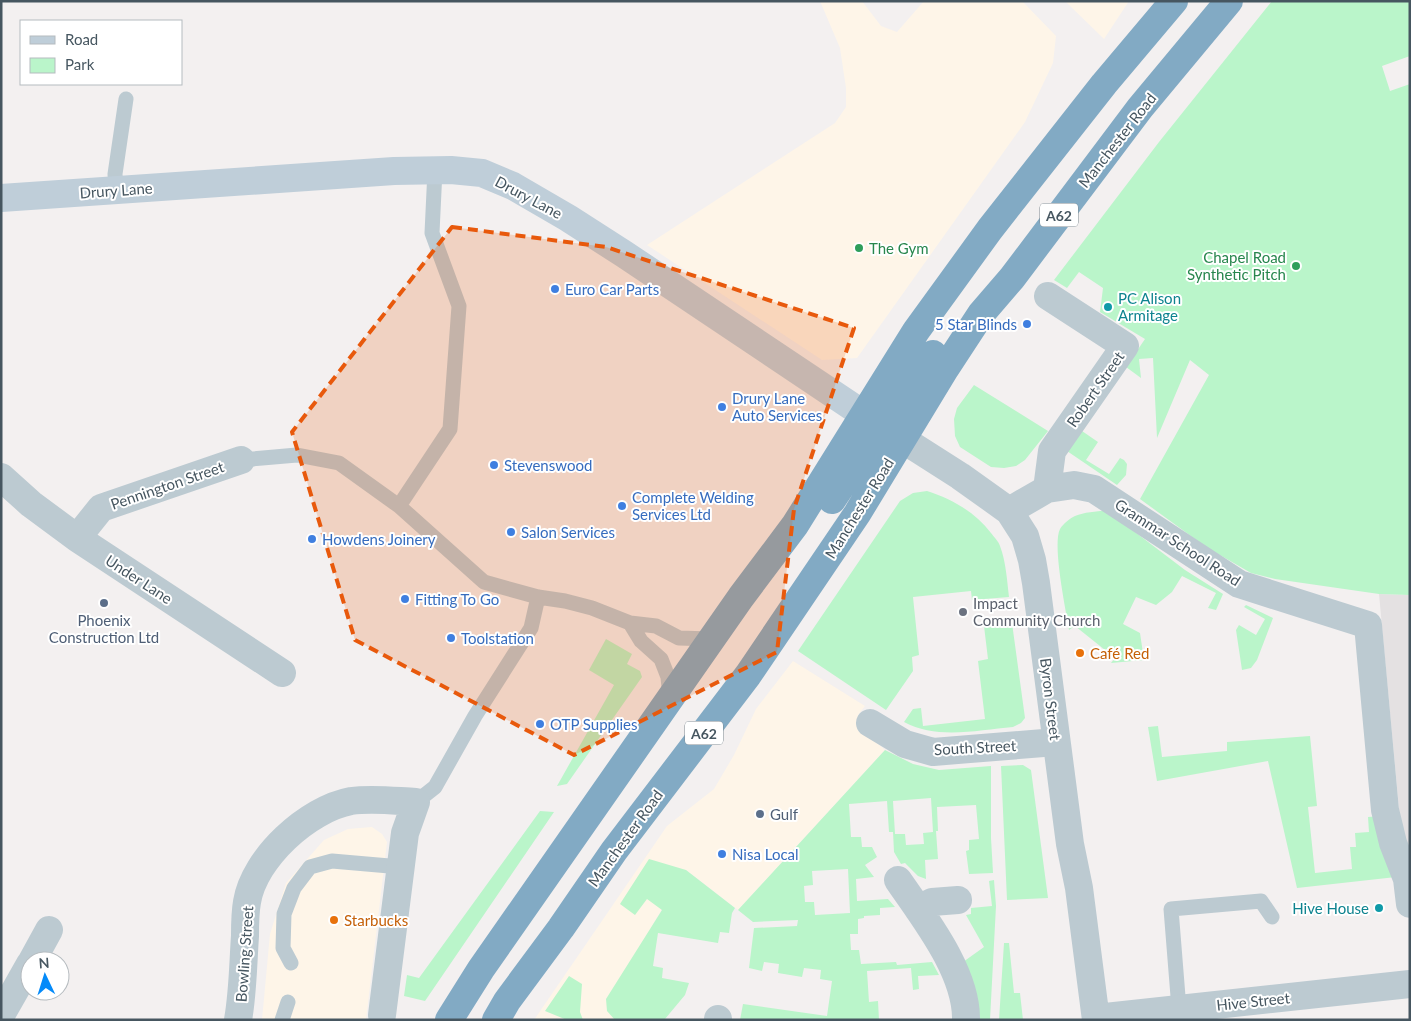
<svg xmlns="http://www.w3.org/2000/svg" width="1411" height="1021" font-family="Lato,sans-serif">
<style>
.commercial{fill:#fef5e8}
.education{fill:#e4e1e2}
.green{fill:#baf5ca;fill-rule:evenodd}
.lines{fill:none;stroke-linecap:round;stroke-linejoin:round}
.lane{stroke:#bccad1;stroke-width:15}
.street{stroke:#bccad1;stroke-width:28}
.secondary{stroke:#bfced9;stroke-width:28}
.highway{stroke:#82aac4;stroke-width:28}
.marked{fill:#e8590c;fill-opacity:0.2;stroke:#e8590c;stroke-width:4;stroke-dasharray:10 6;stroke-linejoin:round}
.leisure-dot{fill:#2e9e5b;stroke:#fff;stroke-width:2}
.shop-dot{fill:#3f7fe0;stroke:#fff;stroke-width:2}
.culture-dot{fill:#0f9aa8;stroke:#fff;stroke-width:2}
.service-dot{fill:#5c6f8a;stroke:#fff;stroke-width:2}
.worship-dot{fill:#6b7280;stroke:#fff;stroke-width:2}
.food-dot{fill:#e8710a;stroke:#fff;stroke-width:2}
.labels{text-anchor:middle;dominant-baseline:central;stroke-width:4;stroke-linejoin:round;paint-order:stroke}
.shield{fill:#fff;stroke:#7e8990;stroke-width:1}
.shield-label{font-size:14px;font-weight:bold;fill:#465660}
.street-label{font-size:15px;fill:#465660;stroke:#fff}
.leisure-label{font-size:15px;fill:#27864d;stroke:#fff;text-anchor:start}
.shop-label{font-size:15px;fill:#366cbe;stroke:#fff;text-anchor:start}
.culture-label{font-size:15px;fill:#0d838f;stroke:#fff;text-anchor:start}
.worship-label{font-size:15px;fill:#5b616d;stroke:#fff;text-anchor:start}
.service-label{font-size:15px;fill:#4e5e75;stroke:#fff}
.food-label{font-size:15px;fill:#c56008;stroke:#fff;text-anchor:start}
</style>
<rect width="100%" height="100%" fill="#f3f0f0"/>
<path class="commercial" d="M820 1H862L881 26 897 32 924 1H1022L1056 36 1053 63 1025 122 857 358 822 360 647 245 835 123 846 107V88L840 48Z
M1065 1H1129L1104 39Z
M793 661 865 706 858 715V727L885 750 738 910 686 870 653 924 650 1020H534L667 826 714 789 734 755 756 709Z
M372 827 382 834 387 842 366 1020H262L270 934 286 883 324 840 348 829Z"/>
<path class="education" d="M1379 594 1410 595V853L1401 830Z"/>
<path class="green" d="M1272 1H1410V56L1382 66 1390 91 1410 84V595L1379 594 1275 579 1251 573 1206 547 1140 499 1209 375 1190 360 1157 438 1153 358 1139 359 1141 378 1126 367 1145 339 1100 312 1103 288 1079 272 1067 288 1054 280 1159 142Z
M974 385 1048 431 1025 460 1016 466 1004 468 991 467 960 447 955 436 954 419 957 408Z
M1082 431 1098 442 1086 460 1109 474 1120 458 1124 460 1127 464 1126 475 1117 485 1067 451Z
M927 491C952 499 975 512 991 533 994 537 999 542 1000 546 1006 562 1007 580 1009 597L972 600 971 591 913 597 919 655 912 657 913 671 886 710 798 651 900 501 913 493Z
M1106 510 1185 570 1223 594 1216 610 1208 608 1216 593 1182 576 1172 592 1156 605 1136 597 1123 624 1140 633 1144 660 1111 663 1115 658 1075 626 1069 630C1066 610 1052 545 1060 529 1063 524 1070 518 1075 516 1084 512 1096 512 1106 510Z
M1246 605 1273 618 1257 660 1251 668 1242 670 1236 630 1239 625 1256 635 1265 619 1244 607Z
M1012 623 1025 718 1021 723 1013 727C978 730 937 740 904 722L913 709 921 708 923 726 985 719 978 661 988 659 984 626Z
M606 639 632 654 627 664 640 671 642 677 567 784 557 786 614 685 589 670Z
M1158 726 1162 757 1227 751V742L1310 736 1317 806 1308 807 1315 873 1352 869 1350 847H1356L1355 833 1369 832 1368 817 1381 816 1396 877 1297 888 1268 761 1157 781 1148 727Z
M885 750 913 764 939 770 991 766V838L993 873 969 874 966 851 969 850V840L979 839 976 805 937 807 938 831H936L938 859 925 860 926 879 918 876 905 863 901 864 894 852 893 832H889L887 801 849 804 851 837H861L862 847H872L877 857 865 865 874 877 856 879 857 901 888 899 895 907 880 908V915L864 916V918L858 919V934H850L851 950H859L861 964 896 962 897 965 932 962 939 975 918 976 919 989 913 990 911 968 867 971 869 1002 878 1001 879 1020H740L743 1004 827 1016 832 981 820 979 821 970 804 968 802 977 778 973 779 964 764 962 762 971 749 968 754 928 797 926 798 920 753 922 738 910ZM931 798 933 832 923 833 924 844 906 845 905 834H895L893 801ZM848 869 850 913 815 915 814 902H805L804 886 813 885 812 871Z
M1023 765 1031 770 1048 898 1007 900 1001 766Z
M540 811 554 812 425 1001 404 996 407 975 419 978Z
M649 859 686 870 735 908 732 913 729 933 720 932 718 943 658 933 653 966 663 968 662 978 689 983 685 995 665 1019 615 1020 607 1011 606 999 662 910 647 899 635 915 620 904Z
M994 880 996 906 990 1020H977L963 962 984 947 966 915 971 914V908L992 906 989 881Z
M1004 943H1009L1014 993H1020L1023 1020H999Z
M569 976 582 984 580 1012 583 1020H567L545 1011Z"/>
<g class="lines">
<path class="lane" d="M116 190 115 174 126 99
M241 460 297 455 339 463 399 506 484 582 538 597 565 601 592 608 630 623 656 626 679 638 711 639
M399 506 450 429 459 306 432 233 435 170
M630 623 641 641 661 659 668 677 670 698
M416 802 435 787 475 716 531 628 538 597
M291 963 283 948 284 914 294 888 310 867 332 861 401 867
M1179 1009 1171 909 1261 901 1272 917
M282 1020 288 1002"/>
<path class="street" d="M902 439 960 476 1009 511 1025 536 1032 560 1036 583 1070 844 1079 888 1096 1020
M1 477 31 504 77 538 282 673
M1047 489 1052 451 1125 346 1048 296
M1009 511 1047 489 1074 485 1094 489 1239 584 1368 625 1385 810 1393 843 1407 879 1410 904
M77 538 101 508 241 460
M870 723 905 744 933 752 1056 742
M898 880C924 918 967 972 966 1020
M918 909 932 902 958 900
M32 961 49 930
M1 1015 30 964
M1096 1018 1410 984
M238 1020C243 992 243 964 245 936 245 925 245 913 247 902 254 858 308 809 351 801 373 798 395 801 416 802L405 833 382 1015
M718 1020V1019"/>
<path class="secondary" d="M1 198 394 171 451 170 482 173 513 186 568 218 624 254 884 428"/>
<path class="highway" d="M879 424 889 418 933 354
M832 500 877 432 884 427
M449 1020 481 969 741 597 795 525 916 331 990 229 1104 84 1174 1
M496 1020 507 1001 561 928 614 851 748 675 857 514 945 369 981 314 1012 278 1140 108 1229 1"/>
</g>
<path class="marked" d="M452 227 606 247 854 328 794 509 777 652 574 755 355 640 292 432Z"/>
<g class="leisure-dot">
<circle cx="859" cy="248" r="5"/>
<circle cx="1296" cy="266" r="5"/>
</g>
<g class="shop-dot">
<circle cx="555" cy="289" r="5"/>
<circle cx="1027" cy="324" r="5"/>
<circle cx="722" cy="407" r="5"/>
<circle cx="494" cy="465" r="5"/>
<circle cx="622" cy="506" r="5"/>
<circle cx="511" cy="532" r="5"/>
<circle cx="312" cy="539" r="5"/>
<circle cx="405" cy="599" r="5"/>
<circle cx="451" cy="638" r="5"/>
<circle cx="540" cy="724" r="5"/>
<circle cx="722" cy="854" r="5"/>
</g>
<g class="culture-dot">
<circle cx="1108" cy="307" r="5"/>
<circle cx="1379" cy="908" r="5"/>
</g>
<g class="service-dot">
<circle cx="104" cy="603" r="5"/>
<circle cx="760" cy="814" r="5"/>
</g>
<circle class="worship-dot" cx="963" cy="612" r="5"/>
<g class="food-dot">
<circle cx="1080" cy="653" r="5"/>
<circle cx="334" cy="920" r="5"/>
</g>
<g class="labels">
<g class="shield">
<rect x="1040" y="203.5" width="38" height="23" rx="4"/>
<rect x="685" y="721.5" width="38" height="23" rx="4"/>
</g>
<g class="shield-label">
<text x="1059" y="215">A62</text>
<text x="704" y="733">A62</text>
</g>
<g class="street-label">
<text transform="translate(1117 140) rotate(-52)">Manchester Road</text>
<text transform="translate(116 190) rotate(-4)">Drury Lane</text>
<text transform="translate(529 197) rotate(28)">Drury Lane</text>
<text transform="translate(1095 389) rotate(-55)">Robert Street</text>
<text transform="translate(167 485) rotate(-19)">Pennington Street</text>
<text transform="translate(859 508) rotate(-58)">Manchester Road</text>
<text transform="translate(1178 542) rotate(33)">Grammar School Road</text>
<text transform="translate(139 579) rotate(33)">Under Lane</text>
<text transform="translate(1051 699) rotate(83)">Byron Street</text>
<text transform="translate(975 747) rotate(-3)">South Street</text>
<text transform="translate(625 838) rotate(-54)">Manchester Road</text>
<text transform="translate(244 954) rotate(-86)">Bowling Street</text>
<text transform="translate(1253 1001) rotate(-6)">Hive Street</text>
</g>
<g class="leisure-label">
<text x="869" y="248">The Gym</text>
<text x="1286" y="257" text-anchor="end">Chapel Road<tspan x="1286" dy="17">Synthetic Pitch</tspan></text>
</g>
<g class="shop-label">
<text x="565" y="289">Euro Car Parts</text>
<text x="1017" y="324" text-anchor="end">5 Star Blinds</text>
<text x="732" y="398">Drury Lane<tspan x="732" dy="17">Auto Services</tspan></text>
<text x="504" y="465">Stevenswood</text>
<text x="632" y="497">Complete Welding<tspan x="632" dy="17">Services Ltd</tspan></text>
<text x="521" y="532">Salon Services</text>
<text x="322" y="539">Howdens Joinery</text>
<text x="415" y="599">Fitting To Go</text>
<text x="461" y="638">Toolstation</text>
<text x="550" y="724">OTP Supplies</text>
<text x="732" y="854">Nisa Local</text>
</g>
<g class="culture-label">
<text x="1118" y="298">PC Alison<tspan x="1118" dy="17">Armitage</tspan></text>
<text x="1369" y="908" text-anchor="end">Hive House</text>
</g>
<g class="worship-label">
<text x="973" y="603">Impact<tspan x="973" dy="17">Community Church</tspan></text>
</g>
<g class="service-label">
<text x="104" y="620">Phoenix<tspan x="104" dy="17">Construction Ltd</tspan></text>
<text x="770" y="814" text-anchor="start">Gulf</text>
</g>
<g class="food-label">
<text x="1090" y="653">Café Red</text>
<text x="344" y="920">Starbucks</text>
</g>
</g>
<rect width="1411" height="1021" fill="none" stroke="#465660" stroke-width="5"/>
<rect x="20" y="20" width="162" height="65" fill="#ffffff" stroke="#b5bbbf"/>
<rect x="30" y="36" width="25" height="8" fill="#bfced9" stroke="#b5bbbf"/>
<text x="65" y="45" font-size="15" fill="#465660">Road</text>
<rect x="30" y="58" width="25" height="15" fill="#baf5ca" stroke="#b5bbbf"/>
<text x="65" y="70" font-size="15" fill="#465660">Park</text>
<g transform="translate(45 976) rotate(356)"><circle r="24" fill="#ffffff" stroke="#b5bbbf"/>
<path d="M0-4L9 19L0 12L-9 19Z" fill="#048af9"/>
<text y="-8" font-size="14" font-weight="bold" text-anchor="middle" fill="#465660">N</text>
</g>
</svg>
